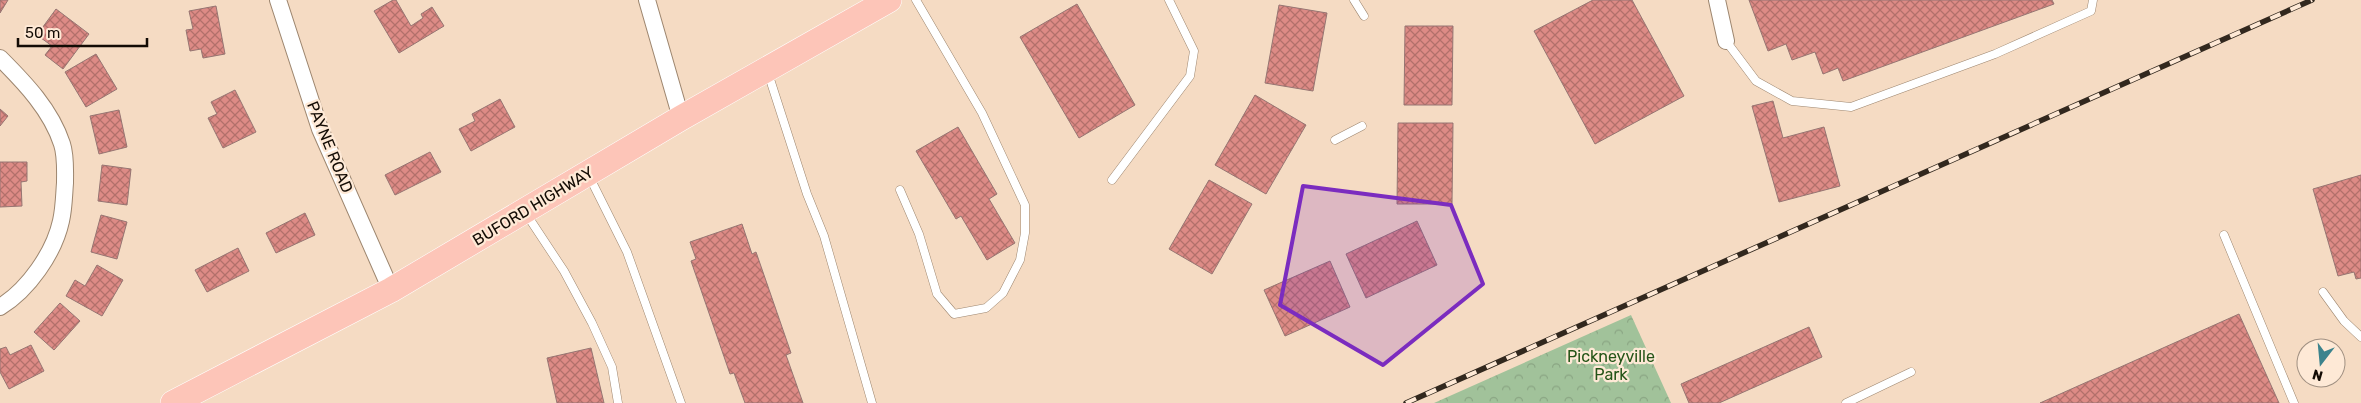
<svg xmlns="http://www.w3.org/2000/svg" width="2361" height="403" font-family="Rubik,sans-serif">
<style>
.park{fill:url(#park-crowns)}
.building{fill:url(#building-cross-hatch);stroke:#967572}
.lines{fill:none;stroke-linecap:round;stroke-linejoin:round}
.lane-casing{stroke:#9d866f;stroke-width:9}
.street-casing{stroke:#9d866f;stroke-width:18}
.primary-casing{stroke:#fff;stroke-width:26}
.lane{stroke:#fff;stroke-width:8}
.street{stroke:#fff;stroke-width:16}
.primary{stroke:#fdc5b8;stroke-width:25}
.rail-casing{stroke:#32281e;stroke-width:5.5}
.rail{stroke:#fee9d6;stroke-width:4;stroke-dasharray:11;stroke-linecap:butt}
.marked{fill:#7b2cbf;fill-opacity:0.2;stroke:#7b2cbf;stroke-width:4;stroke-linejoin:round}
.labels{text-anchor:middle;dominant-baseline:central;stroke-width:4.5;stroke-linejoin:round;paint-order:stroke}
.street-label{font-size:16px;fill:#130b04;stroke:#fee9d6}
.park-label{font-size:16px;fill:#245417;stroke:#fee9d6}
</style>
<defs>
<pattern id="park-crowns" width="20" height="18" patternUnits="userSpaceOnUse" patternTransform="scale(1.25)"><rect width="20" height="18" fill="#a1c29a"/><path d="M2 6a3 3 0 1 1 6 0M12 15a3 3 0 1 1 6 0" fill="none" stroke="#8aa583"/></pattern>
<pattern id="building-cross-hatch" width="8" height="8" patternUnits="userSpaceOnUse" patternTransform="scale(1.25)"><rect width="8" height="8" fill="#dd8b86"/><path d="M0 0l8 8M0 8l8-8" fill="none" stroke="#b2706b"/></pattern>
</defs>
<rect width="100%" height="100%" fill="#f5dbc3"/>
<path class="park" d="M1631 315 1671 403H1434Z"/>
<path class="building" d="M0 0H8L0 13Z
M393 0H396L411 26 423 18 421 14 432 7 444 26 399 53 374 11Z
M1593 0H1632L1684 96 1595 144 1534 31Z
M1749 0H2052L2054 4 1843 81 1838 68 1823 74 1815 52 1792 60 1786 44 1768 51Z
M1077 4 1135 105 1079 138 1020 37Z
M1279 5 1327 13 1313 91 1265 83Z
M216 6 225 54 203 58 201 49 190 51 186 30 193 29 189 11Z
M56 9 89 34 63 69 45 55 52 46 37 35Z
M1405 26H1453L1452 105H1404Z
M96 54 117 89 86 107 65 72Z
M235 90 256 132 223 148 208 118 217 114 211 102Z
M1255 95 1306 125 1266 194 1215 165Z
M500 99 515 127 471 151 459 129 475 121 472 114Z
M1773 101 1783 138 1824 127 1840 186 1779 202 1752 106Z
M0 109 8 116 0 126Z
M119 110 127 147 99 154 90 116Z
M1398 123H1453L1452 204H1397Z
M958 127 997 194 989 199 1015 243 987 260 961 216 956 219 916 151Z
M430 152 441 172 395 195 385 175Z
M0 162H27V181L21 182 22 206 0 207Z
M102 165 131 169 127 205 98 201Z
M2361 175V278L2356 279 2354 272 2338 276 2313 189Z
M1209 180 1252 204 1212 274 1169 249Z
M305 213 315 235 276 253 266 233Z
M101 215 127 222 117 259 91 252Z
M1417 221 1437 265 1366 298 1346 254Z
M742 224 752 254 756 252 791 353 786 355 803 403H745L734 373 730 374 691 261 696 259 690 242Z
M238 248 249 271 207 292 195 270Z
M1330 261 1350 307 1285 336 1264 290Z
M97 265 123 280 102 316 66 296 75 280 85 286Z
M60 303 80 321 54 350 34 332Z
M2239 314 2279 403H2040Z
M1809 327 1822 357 1719 403H1689L1681 384Z
M31 345 44 371 9 389 0 372V349L6 347 10 355Z
M591 348 604 403H557L547 358Z"/>
<g class="lines">
<g class="lane-casing">
<path id="lane" d="M1354 0 1364 16
M1726 41 1756 81 1792 101 1851 107 1995 54 2091 11 2093 0
M768 73 807 194 824 236 872 403
M1335 140 1362 126
M589 176 627 252 681 403
M1112 180 1190 76 1194 51 1169 0
M900 190 919 234 937 294 954 314 986 308 1003 293 1020 260 1025 233V205L982 113 916 0
M527 215 564 271 592 323 612 367 618 403
M2224 235 2294 403
M2323 292 2344 321 2361 337
M1846 403 1911 372"/>
</g>
<g class="street-casing">
<path id="street" d="M278 0 320 129 391 290
M647 0 681 118
M1717 0 1726 41
M0 58C25 83 51 110 62 144 66 156 65 171 65 183 64 195 64 208 61 221 54 253 28 290 0 307"/>
</g>
<g class="primary-casing">
<path id="primary" d="M173 403 391 290 681 118 889 0"/>
</g>
<use href="#lane" class="lane"/>
<use href="#street" class="street"/>
<use href="#primary" class="primary"/>
<g class="rail-casing">
<path id="rail" d="M1406 403 2312 0"/>
</g>
<use href="#rail" class="rail"/>
</g>
<path class="marked" d="M1303 186 1451 205 1483 284 1383 365 1280 305Z"/>
<g class="labels">
<g class="street-label">
<text transform="translate(330 147) rotate(68)">PAYNE ROAD</text>
<text transform="translate(533 206) rotate(-31)">BUFORD HIGHWAY</text>
</g>
<g class="park-label">
<text x="1611" y="356">Pickneyville<tspan x="1611" dy="18">Park</tspan></text>
</g>
</g>
<g transform="translate(2321 363) rotate(196)"><circle r="24" fill="#fee9d6" stroke="#a09082"/>
<path d="M0-4L9 19L0 12L-9 19Z" fill="#3c838d"/>
<text y="-8" font-size="14" font-weight="bold" text-anchor="middle" fill="#130b04">N</text>
</g>
<path d="M18 38v8h129v-8" fill="none" stroke="#130b04" stroke-width="2.5"/>
<text x="25" y="38" font-size="15" fill="#130b04" stroke="#fee9d6" stroke-width="4" paint-order="stroke">50 m</text>
</svg>
